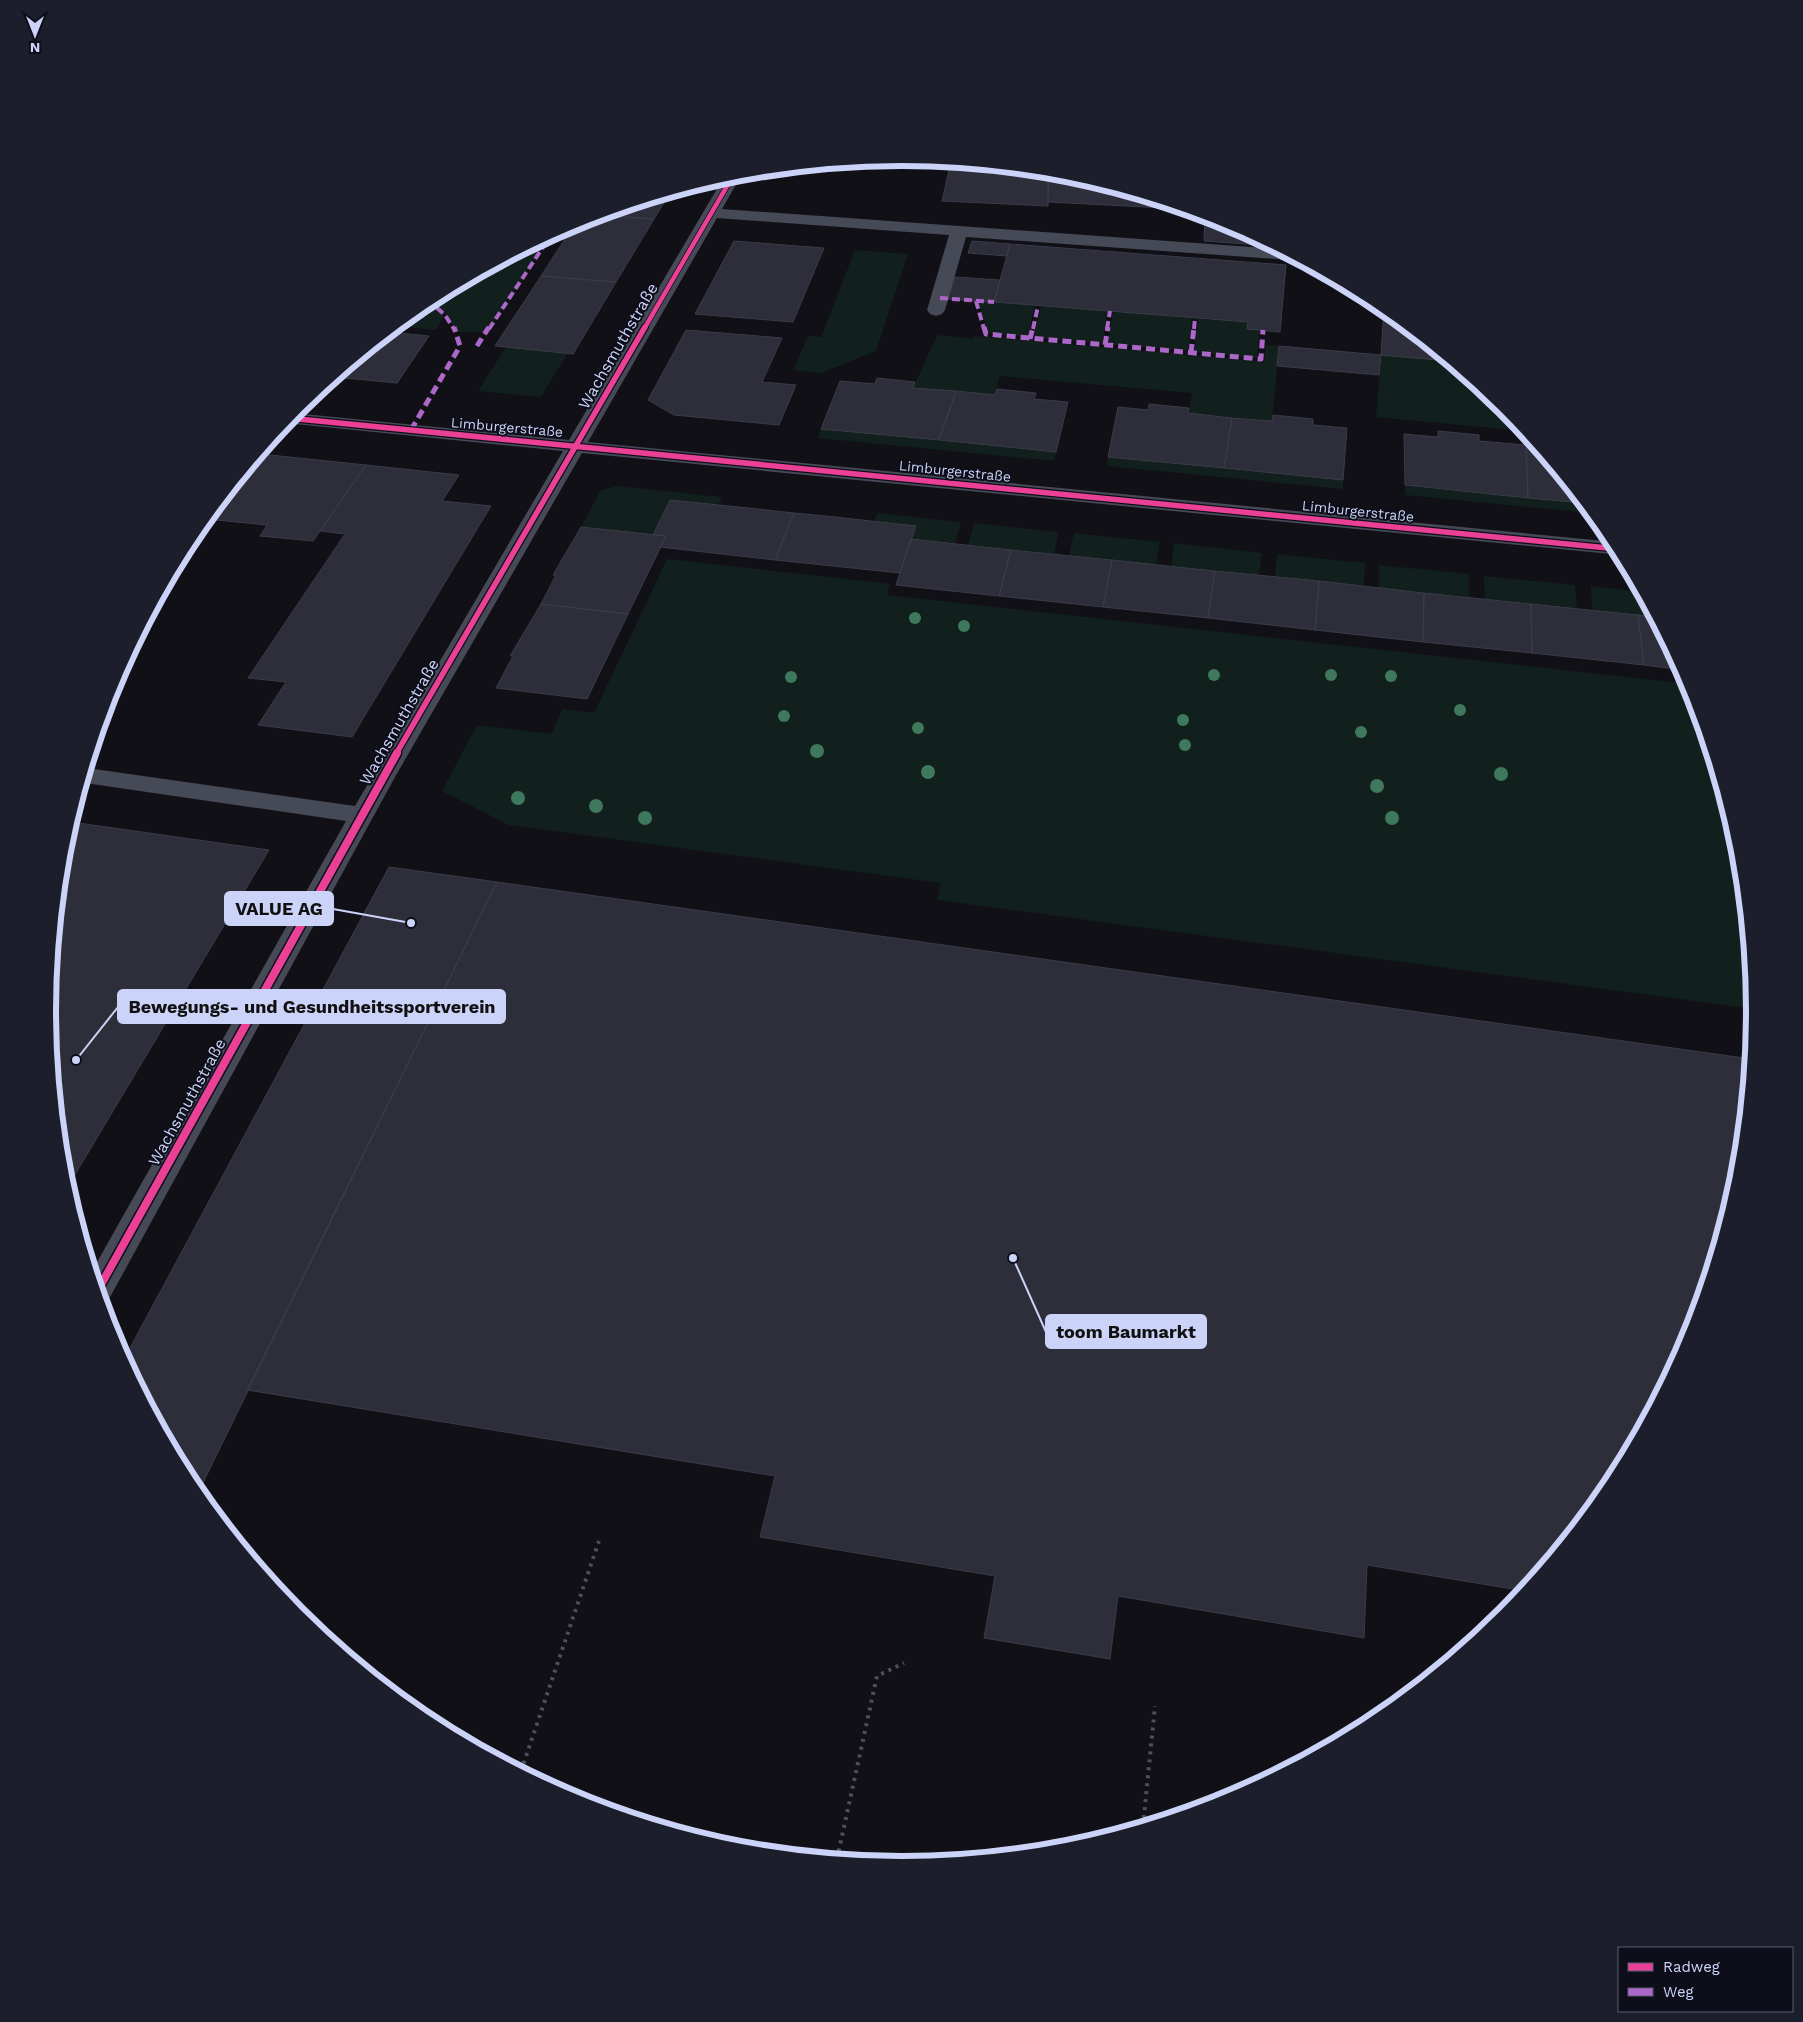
<svg xmlns="http://www.w3.org/2000/svg" width="1803" height="2022" font-family="'Work Sans',sans-serif">
<style>
.green{fill:#11201c}
.building{fill:#2d2e39;stroke:#3a3c49}
.lines{fill:none;stroke-linecap:round;stroke-linejoin:round}
.path{stroke:#465457;stroke-width:4;stroke-dasharray:3 5;stroke-linecap:butt}
.minor{fill:#464956;fill-rule:evenodd}
.quiet-far1{stroke:#ac68c9;stroke-width:4;stroke-dasharray:8 4;stroke-linecap:butt}
.quiet{stroke:#ac68c9;stroke-width:5;stroke-dasharray:9 5;stroke-linecap:butt}
.cycleway-far2-casing{stroke:#0d0e19;stroke-width:6}
.cycleway-far1-casing{stroke:#0d0e19;stroke-width:8}
.cycleway-casing{stroke:#0d0e19;stroke-width:11}
.cycleway-far2{stroke:#ea4096;stroke-width:4.5}
.cycleway-far1{stroke:#ea4096;stroke-width:5.5}
.cycleway{stroke:#ea4096;stroke-width:8}
.tree{fill:#3e785d}
.labels{text-anchor:middle;dominant-baseline:central;stroke-width:4;stroke-linejoin:round;paint-order:stroke}
.far-street-label{font-size:14px;fill:#ccd3f8;stroke:#0d0e19}
.street-label{font-size:16px;fill:#ccd3f8;stroke:#0d0e19}
.rim{fill:none;stroke:#ccd3f8;stroke-width:6}
.leader{fill:none;stroke:#ccd3f8;stroke-width:2}
.callout-dot{fill:#ccd3f8;stroke:#0d0e19;stroke-width:2}
.callout{fill:#ccd3f8;stroke:#ccd3f8;stroke-width:2}
.callout-label{font-size:18px;text-anchor:middle;font-weight:bold;fill:#111}
</style>
<rect width="100%" height="100%" fill="#101016"/>
<path class="green" d="M551 235 487 332H457L445 313 437 330 396 326 427 301Z
M855 250 908 254 876 351 821 373 793 370 808 336 821 337Z
M978 301 1035 305 1028 337 988 333Z
M1041 306 1108 311 1102 343 1034 337Z
M1113 311 1192 318 1188 351 1108 344Z
M1198 319 1248 322 1260 330 1257 358 1194 352Z
M937 335 973 339 976 336 1264 362 1266 345 1279 346 1272 421 1188 413 1192 393 1000 376 995 395 913 388Z
M506 347 568 353 541 397 478 391Z
M1381 355 1449 361 1506 407 1537 446 1526 445 1524 431 1376 417Z
M821 429 1056 452 1054 461 818 438Z
M1108 457 1343 480V489L1107 466Z
M618 486 722 497 718 505 670 500 653 535 581 527 601 490Z
M1405 486 1584 503 1592 513 1405 495Z
M877 513 961 522 955 543 911 539 916 526 874 521Z
M974 523 1059 532 1054 554 968 545Z
M1074 533 1160 542 1156 565 1069 555Z
M1174 543 1262 553 1259 575 1171 566Z
M1277 554 1365 563 1364 586 1275 577Z
M667 559 890 584 887 595 1690 684 1739 845 1755 1009 937 900 941 883 509 825 442 791 477 725 551 734 562 709 594 713Z
M1379 565 1469 574V597L1379 588Z
M1484 576 1575 585 1577 608 1485 599Z
M1591 586 1641 592 1654 617 1592 610Z"/>
<path class="building" d="M951 162 1016 168V173L949 170Z
M1016 168 1049 172 1048 174 1016 173Z
M949 170 1048 174V206L942 201Z
M1049 172 1068 173 1184 209 1048 202Z
M670 193 654 219 599 215Z
M599 215 654 219 616 282 541 276 576 222Z
M1205 215 1229 222 1273 246 1204 241Z
M734 241 824 248 793 322 695 314Z
M972 241 1010 244 1007 256 968 253Z
M1010 244 1286 265 1280 332 1247 329 1248 322 994 302Z
M541 276 616 282 573 354 495 346Z
M955 277 1000 280 994 302 948 299Z
M1384 307 1449 361 1381 355Z
M686 330 782 338 762 382 796 385 779 425 674 415 648 400Z
M389 332 429 336 397 383 334 377Z
M1279 346 1381 355 1379 375 1277 366Z
M877 378 915 382 913 388 956 391 939 440 821 429 840 381 875 384Z
M997 389 1036 393 1034 399 1068 402 1056 452 939 440 956 391 995 395Z
M1149 404 1189 408 1188 413 1232 418 1224 468 1108 457 1118 407 1148 410Z
M1273 415 1313 419V425L1347 428 1343 480 1224 468 1232 418 1272 421Z
M1438 431 1479 435V441L1526 445 1528 498 1405 485 1404 434 1438 437Z
M1526 445 1537 446 1584 503 1528 498Z
M260 454 366 465 313 541 260 536 267 525 206 519Z
M366 465 459 475 442 501 491 506 352 737 258 725 286 682 248 678 345 534 320 531Z
M670 500 748 508 794 513 775 560 660 547 666 536 653 535Z
M794 513 835 517 916 526 900 573 775 560Z
M581 527 666 536 628 614 541 604 556 575H553Z
M911 539 1011 550 999 596 896 585Z
M1011 550 1112 560 1103 607 999 596Z
M1112 560 1215 571 1208 618 1103 607Z
M1215 571 1319 581 1315 630 1208 618Z
M1319 581 1424 593 1423 642 1315 630Z
M1424 593 1531 604 1532 653 1423 642Z
M541 604 628 614 587 699 496 688 513 656H510Z
M1531 604 1638 615 1644 665 1532 653Z
M1638 615 1654 617 1683 670 1644 665Z
M71 822 269 850 67 1188 64 1177 48 1011 64 844Z
M389 867 497 882 198 1493 191 1485 124 1359Z
M497 882 1751 1059 1739 1178 1690 1338 1611 1486 1525 1591 1367 1565 1364 1638 1118 1596 1110 1659 984 1638 995 1576 760 1537 775 1476 247 1390Z"/>
<g class="lines">
<path class="path" d="M521 1771 599 1541
M1143 1826 1155 1706
M837 1859 877 1676 904 1663"/>
<path class="minor" d="M735 173 742 174 722 209 1279 249 1296 258 1290 260 966 237 945 310 942 314 936 316 930 314 927 310 949 235 717 218 588 442 1615 542 1621 555 582 453 395 777 109 1299 101 1302 92 1271 346 821 85 783 83 782 87 768 355 806 563 451 285 423 293 413 569 440 724 177Z"/>
<path class="quiet-far1" d="M940 298 994 302
M428 300 445 315 454 329
M976 301 984 329
M489 329 551 235
M1033 329 1038 306
M1107 329 1110 311
M1194 329 1195 318"/>
<path class="quiet" d="M984 327 986 334 1261 359 1263 330
M1030 339 1033 327
M1105 345 1108 327
M477 346 489 327
M1191 353 1194 327
M411 430 460 346 454 327"/>
<g class="cycleway-far2-casing">
<path id="cycleway-far2" d="M644 329 734 174"/>
</g>
<g class="cycleway-far1-casing">
<path id="cycleway-far1" d="M288 418 1618 549
M396 754 645 327"/>
</g>
<g class="cycleway-casing">
<path id="cycleway" d="M98 1290 397 753"/>
</g>
<use href="#cycleway-far2" class="cycleway-far2"/>
<use href="#cycleway-far1" class="cycleway-far1"/>
<use href="#cycleway" class="cycleway"/>
</g>
<g class="tree">
<circle cx="915" cy="618" r="6"/>
<circle cx="964" cy="626" r="6"/>
<circle cx="1214" cy="675" r="6"/>
<circle cx="1331" cy="675" r="6"/>
<circle cx="1391" cy="676" r="6"/>
<circle cx="791" cy="677" r="6"/>
<circle cx="1460" cy="710" r="6"/>
<circle cx="784" cy="716" r="6"/>
<circle cx="1183" cy="720" r="6"/>
<circle cx="918" cy="728" r="6"/>
<circle cx="1361" cy="732" r="6"/>
<circle cx="1185" cy="745" r="6"/>
<circle cx="817" cy="751" r="7"/>
<circle cx="928" cy="772" r="7"/>
<circle cx="1501" cy="774" r="7"/>
<circle cx="1377" cy="786" r="7"/>
<circle cx="518" cy="798" r="7"/>
<circle cx="596" cy="806" r="7"/>
<circle cx="645" cy="818" r="7"/>
<circle cx="1392" cy="818" r="7"/>
</g>
<g class="labels">
<g class="far-street-label">
<text transform="translate(507 427) rotate(5)">Limburgerstraße</text>
<text transform="translate(955 471) rotate(6)">Limburgerstraße</text>
<text transform="translate(1358 511) rotate(6)">Limburgerstraße</text>
</g>
<g class="street-label">
<text transform="translate(618 346) rotate(-60)">Wachsmuthstraße</text>
<text transform="translate(399 722) rotate(-60)">Wachsmuthstraße</text>
<text transform="translate(187 1102) rotate(-61)">Wachsmuthstraße</text>
</g>
</g>
<path d="M0 0H1803V2022H0ZM56 1011a845 845 0 1 1 1690 0a845 845 0 1 1-1690 0Z" fill="#1c1e2b" fill-rule="evenodd"/>
<path class="rim" d="M56 1011a845 845 0 1 1 1690 0a845 845 0 1 1-1690 0Z"/>
<path class="leader" d="M411 923L333 909M76 1060L118 1007M1013 1258L1046 1332"/>
<g class="callout-dot">
<circle cx="411" cy="923" r="5"/>
<circle cx="76" cy="1060" r="5"/>
<circle cx="1013" cy="1258" r="5"/>
</g>
<g class="callout">
<rect x="225" y="892" width="108" height="33" rx="5"/>
<rect x="118" y="990" width="387" height="33" rx="5"/>
<rect x="1046" y="1315" width="160" height="33" rx="5"/>
</g>
<g class="callout-label">
<text x="279" y="915">VALUE AG</text>
<text x="312" y="1013">Bewegungs- und Gesundheitssportverein</text>
<text x="1126" y="1338">toom Baumarkt</text>
</g>
<rect x="1618" y="1947" width="175" height="65" fill="#0d0e19" stroke="#595d72"/>
<rect x="1628" y="1963" width="25" height="8" fill="#ea4096" stroke="#595d72"/>
<text x="1663" y="1972" font-size="15" fill="#ccd3f8">Radweg</text>
<rect x="1628" y="1988" width="25" height="8" fill="#ac68c9" stroke="#595d72"/>
<text x="1663" y="1997" font-size="15" fill="#ccd3f8">Weg</text>
<g transform="translate(35 35) rotate(180)" stroke="#0d0e19" stroke-width="4" paint-order="stroke">
<path d="M0-4L9 19L0 12L-9 19Z" fill="#ccd3f8"/>
<text y="-8" font-size="14" font-weight="bold" text-anchor="middle" fill="#ccd3f8">N</text>
</g>
</svg>
